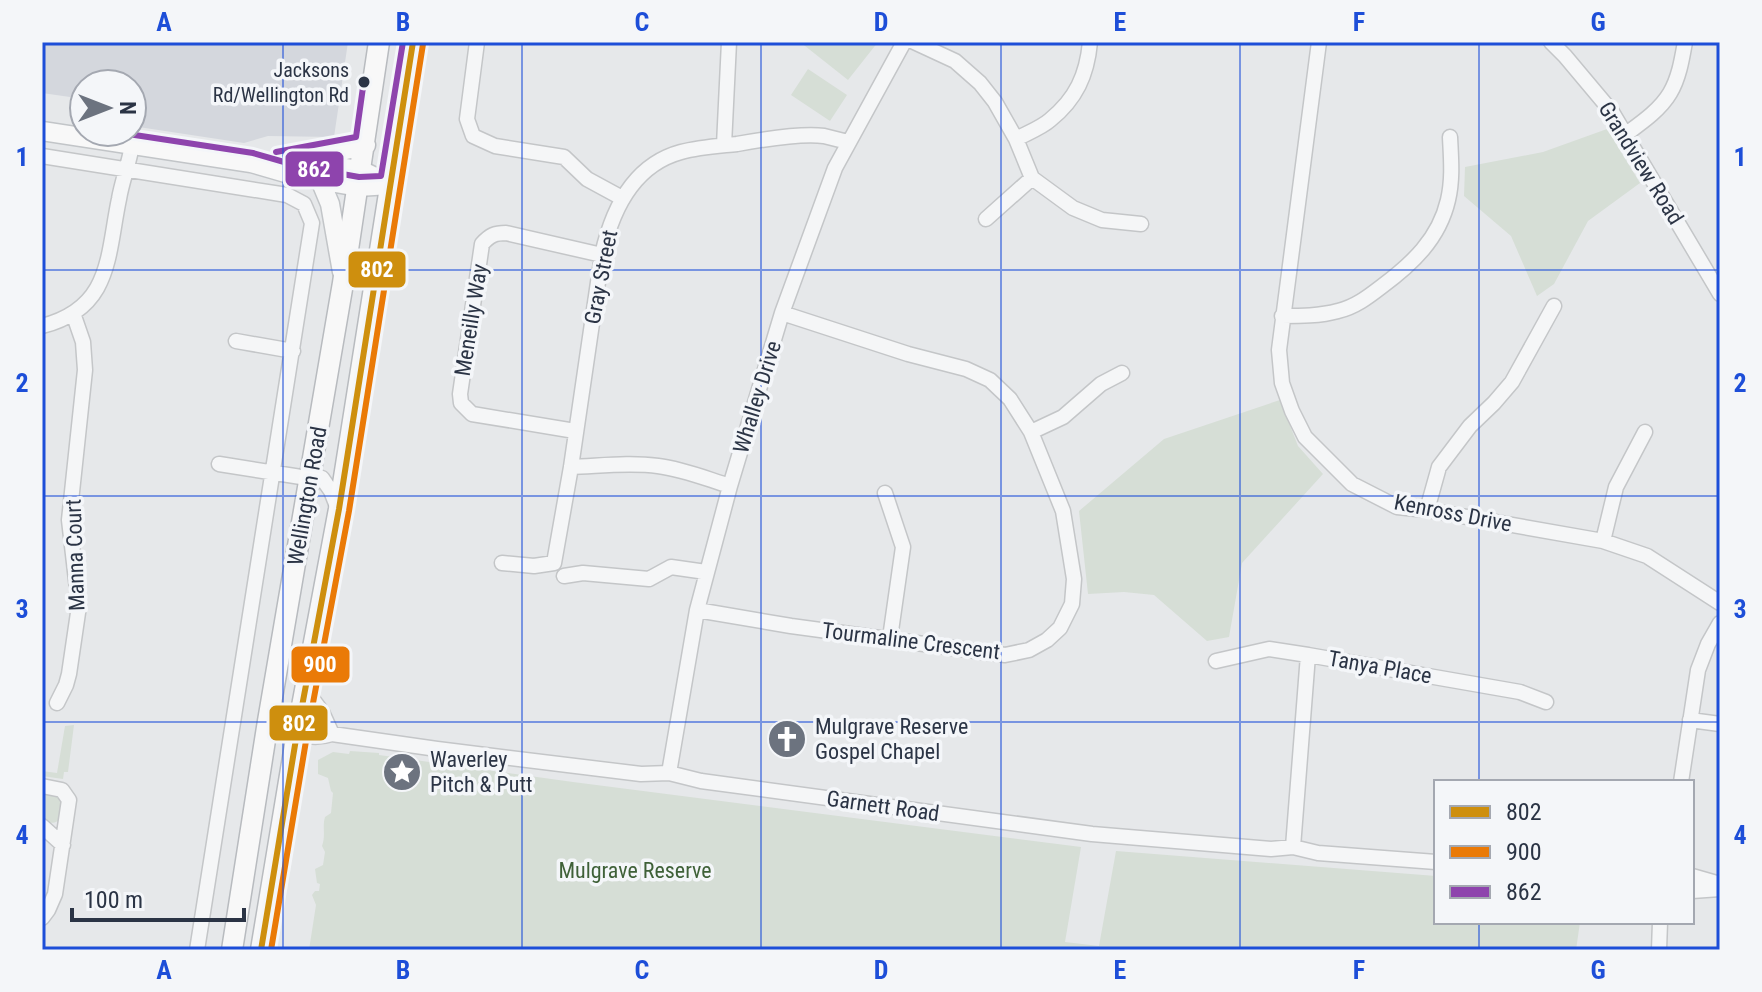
<svg xmlns="http://www.w3.org/2000/svg" width="1762" height="992" font-family="'Roboto Condensed',sans-serif">
<style>
.built{fill:#d4d7dd}
.green{fill:#d6ded6}
.lines{fill:none;stroke-linecap:round;stroke-linejoin:round}
.minor-casing{stroke:#c4c6c8;stroke-width:17}
.major-casing{stroke:#c2c5c8;stroke-width:21}
.highway-casing{stroke:#b8bbbf;stroke-width:23}
.minor{stroke:#f5f6f7;stroke-width:14}
.major{stroke:#f8f8f8;stroke-width:18}
.highway{stroke:#f8f8f8;stroke-width:20}
.bus-1-casing{stroke:#f4f6f9;stroke-width:12}
.bus-2-casing{stroke:#f4f6f9;stroke-width:12}
.bus-3-casing{stroke:#f4f6f9;stroke-width:12}
.bus-1{stroke:#ce8f0e;stroke-width:6}
.bus-2{stroke:#ea7a07;stroke-width:6}
.bus-3{stroke:#8e44ad;stroke-width:6}
.grid{fill:none;stroke:#1d4ed8;stroke-width:2;stroke-opacity:0.55}
.bus-dot{fill:#2b3445;stroke:#f4f6f9;stroke-width:3}
.labels{text-anchor:middle;dominant-baseline:central;stroke-width:7;stroke-linejoin:round;paint-order:stroke}
.bus-label{font-size:20px;fill:#2b3445;stroke:#f4f6f9;text-anchor:end}
.street-label{font-size:22px;fill:#2b3445;stroke:#f4f6f9}
.poi-label{font-size:22px;fill:#2b3445;stroke:#f4f6f9;text-anchor:start}
.park-label{font-size:22px;fill:#3f6138;stroke:#f4f6f9}
.line-badge{stroke:#f4f6f9;stroke-width:3}
.badge-label{font-size:22px;text-anchor:middle;font-weight:bold;fill:#fff}
.neatline{fill:none;stroke:#1d4ed8;stroke-width:3}
.grid-label{font-size:26px;text-anchor:middle;font-weight:bold;fill:#1d4ed8}
</style>
<rect width="100%" height="100%" fill="#e6e8ea"/>
<path class="built" d="M42 42H348L334 137 268 136 244 143 132 126V84H84V99L42 93Z"/>
<path class="green" d="M800 42H878L848 80Z
M808 69 847 95 830 121 791 95Z
M1607 129 1640 183 1588 221 1554 284 1537 296 1511 236 1464 196 1465 167 1543 152Z
M1280 400 1298 446 1323 474 1242 563 1229 637 1207 641 1154 595 1124 592 1088 594 1079 511 1164 439Z
M74 725 68 772H64L63 779 42 776V771L57 773 65 726Z
M350 751 379 753V755L573 782 1081 847 1065 942 1099 946 1116 851 1436 876V922H1580L1576 950H309L316 905 312 895 315 891H319L320 884 317 883 315 869 323 865 325 852 322 846C326 835 322 827 325 817L331 813 333 793 331 791 328 778 318 774V760L333 752 349 754Z
M42 792 60 796 63 805 58 821C50 825 47 822 42 816Z"/>
<g class="lines">
<g class="minor-casing">
<path id="minor" d="M477 42 467 119 473 136 495 146 564 157 587 179 622 198
M914 42 955 61 980 83 995 102 1016 139 1032 178 1073 208 1102 220 1141 224
M1319 42 1279 350 1282 383 1292 411 1305 437 1352 484 1397 507 1427 510 1603 541 1647 556 1720 603
M1551 42 1565 56 1612 112 1720 294
M1626 134C1641 123 1660 110 1670 93 1679 78 1682 59 1685 42
M1016 139C1027 133 1041 128 1050 120 1076 99 1087 75 1090 42
M724 145 729 42
M42 156 287 195 304 204 312 223 197 950
M986 219 1032 178
M1282 316C1300 316 1320 316 1338 311 1355 307 1368 297 1381 287 1412 264 1439 239 1448 200 1453 179 1451 158 1450 137
M42 326C112 308 107 256 119 199 122 181 129 164 132 145
M236 341 293 351
M575 431 472 414 461 403 460 394 482 244C490 235 495 233 506 233L602 255
M1031 432 1063 417 1101 384 1122 373
M219 464 301 477 311 476 322 478 331 491 338 509
M571 467C600 466 629 462 658 466 683 469 707 479 730 486
M885 493 903 547 890 638
M1427 510 1439 467 1470 426 1494 403 1512 382 1554 306
M1603 541 1616 487 1645 432
M502 563 534 566 554 563 571 467 602 255C612 210 633 165 681 152 699 147 718 146 737 144 759 140 802 133 824 136 832 138 840 140 848 142
M564 576 583 573 649 579 671 567 706 572
M697 610 791 626 1005 655 1029 650 1047 640 1060 628 1072 604 1074 579 1063 511 1031 432 1010 399 990 380 966 369 908 354 782 313
M1216 661 1269 649 1308 655
M305 689 322 712 332 734
M57 703 66 685 69 674 79 606 69 520 85 370 83 342 73 313
M1690 720 1720 724
M268 721C290 731 308 742 332 734L437 749 641 774 669 773 701 781 1092 834 1271 849 1293 847 1318 853 1436 862
M669 773 697 610 730 486 782 313 835 168 904 42
M1681 782 1698 670 1708 644 1720 623
M42 786 62 790 69 800 55 894 48 910 42 918
M42 826 63 845
M1293 847 1308 655 1520 692 1546 702
M1692 876 1720 884
M1692 891 1720 889
M1659 950 1660 922"/>
</g>
<g class="major-casing">
<path id="major" d="M42 131 251 163 296 176 358 187 390 185
M297 162 361 170 373 176
M320 180 330 204 342 272"/>
</g>
<g class="highway-casing">
<path id="highway" d="M289 161 365 145
M232 950 268 721 343 283 379 42
M261 950 297 733 339 509 413 42"/>
</g>
<use href="#minor" class="minor"/>
<use href="#major" class="major"/>
<use href="#highway" class="highway"/>
<g class="bus-1-casing">
<path id="bus-1" d="M261 950 297 733 339 509 413 42"/>
</g>
<g class="bus-2-casing">
<path id="bus-2" d="M271 950 307 735 349 511 423 44"/>
</g>
<g class="bus-3-casing">
<path id="bus-3" d="M115 132 253 153 298 166 359 177 381 176 403 42
M276 152 356 137 364 80"/>
</g>
<use href="#bus-1" class="bus-1"/>
<use href="#bus-2" class="bus-2"/>
<use href="#bus-3" class="bus-3"/>
</g>
<path class="grid" d="M283 42V950M522 42V950M761 42V950M1001 42V950M1240 42V950M1479 42V782M42 270H1720M42 496H1720M42 722H1720M1479 922V950"/>
<defs>
<g id="church-disc" transform="scale(2)"><circle r="9.5" fill="#6c737f" stroke="#f4f6f9"/><path d="M-1.2-6h2.4v3.5h3.3v2.4h-3.3V6h-2.4V-.1h-3.3v-2.4h3.3Z" fill="#fff"/></g>
<g id="sight-disc" transform="scale(2)"><circle r="9.5" fill="#6c737f" stroke="#f4f6f9"/><path d="M0-6L1.8-2.2L6-1.7L2.9 1.2L3.7 5.4L0 3.3L-3.7 5.4L-2.9 1.2L-6-1.7L-1.8-2.2Z" fill="#fff"/></g>
</defs>
<g fill-rule="evenodd">
<use href="#church-disc" x="787" y="739"/>
<use href="#sight-disc" x="402" y="772"/>
</g>
<circle class="bus-dot" cx="364" cy="82" r="7"/>
<g class="labels">
<g class="bus-label">
<text x="349" y="70">Jacksons<tspan x="349" dy="25">Rd/Wellington Rd</tspan></text>
</g>
<g class="street-label">
<text transform="translate(1641 163) rotate(58)">Grandview Road</text>
<text transform="translate(601 277) rotate(-79)">Gray Street</text>
<text transform="translate(471 320) rotate(-81)">Meneilly Way</text>
<text transform="translate(757 397) rotate(-73)">Whalley Drive</text>
<text transform="translate(307 496) rotate(-80)">Wellington Road</text>
<text transform="translate(1453 513) rotate(11)">Kenross Drive</text>
<text transform="translate(75 555) rotate(-92)">Manna Court</text>
<text transform="translate(911 641) rotate(7)">Tourmaline Crescent</text>
<text transform="translate(1380 667) rotate(10)">Tanya Place</text>
<text transform="translate(883 806) rotate(8)">Garnett Road</text>
</g>
<g class="poi-label">
<text x="815" y="726">Mulgrave Reserve<tspan x="815" dy="25">Gospel Chapel</tspan></text>
<text x="430" y="759">Waverley<tspan x="430" dy="25">Pitch &amp; Putt</tspan></text>
</g>
<g class="park-label">
<text x="635" y="870">Mulgrave Reserve</text>
</g>
</g>
<g class="line-badge">
<rect x="284" y="150" width="61" height="38" rx="8" fill="#8e44ad"/>
<rect x="347" y="250" width="60" height="39" rx="8" fill="#ce8f0e"/>
<rect x="290" y="645" width="61" height="39" rx="8" fill="#ea7a07"/>
<rect x="268" y="704" width="61" height="38" rx="8" fill="#ce8f0e"/>
</g>
<g class="badge-label">
<text x="314" y="177">862</text>
<text x="377" y="277">802</text>
<text x="320" y="672">900</text>
<text x="299" y="731">802</text>
</g>
<rect width="1762" height="992" fill="none" stroke="#f4f6f9" stroke-width="88"/>
<rect x="1434" y="780" width="260" height="144" fill="#f4f6f9" stroke="#a4a8b1" stroke-width="2"/>
<rect x="1450" y="806" width="40" height="12" fill="#ce8f0e" stroke="#a4a8b1" stroke-width="2"/>
<text x="1506" y="820" font-size="24" fill="#2b3445">802</text>
<rect x="1450" y="846" width="40" height="12" fill="#ea7a07" stroke="#a4a8b1" stroke-width="2"/>
<text x="1506" y="860" font-size="24" fill="#2b3445">900</text>
<rect x="1450" y="886" width="40" height="12" fill="#8e44ad" stroke="#a4a8b1" stroke-width="2"/>
<text x="1506" y="900" font-size="24" fill="#2b3445">862</text>
<g transform="translate(108 108) rotate(90)"><circle r="38" fill="#f4f6f9" stroke="#a4a8b1" stroke-width="2"/>
<path d="M0-6L14 30L0 20L-14 30Z" fill="#6c737f"/>
<text y="-12" font-size="22" font-weight="bold" text-anchor="middle" fill="#2b3445">N</text>
</g>
<path d="M72 908v12h172v-12" fill="none" stroke="#2b3445" stroke-width="4"/>
<text x="84" y="908" font-size="24" fill="#2b3445" stroke="#f4f6f9" stroke-width="6" paint-order="stroke">100 m</text>
<rect x="44" y="44" width="1674" height="904" class="neatline"/>
<g class="grid-label">
<text x="164" y="31">A</text>
<text x="403" y="31">B</text>
<text x="642" y="31">C</text>
<text x="881" y="31">D</text>
<text x="1120" y="31">E</text>
<text x="1359" y="31">F</text>
<text x="1598" y="31">G</text>
<text x="22" y="166">1</text>
<text x="1740" y="166">1</text>
<text x="22" y="392">2</text>
<text x="1740" y="392">2</text>
<text x="22" y="618">3</text>
<text x="1740" y="618">3</text>
<text x="22" y="844">4</text>
<text x="1740" y="844">4</text>
<text x="164" y="979">A</text>
<text x="403" y="979">B</text>
<text x="642" y="979">C</text>
<text x="881" y="979">D</text>
<text x="1120" y="979">E</text>
<text x="1359" y="979">F</text>
<text x="1598" y="979">G</text>
</g>
</svg>
